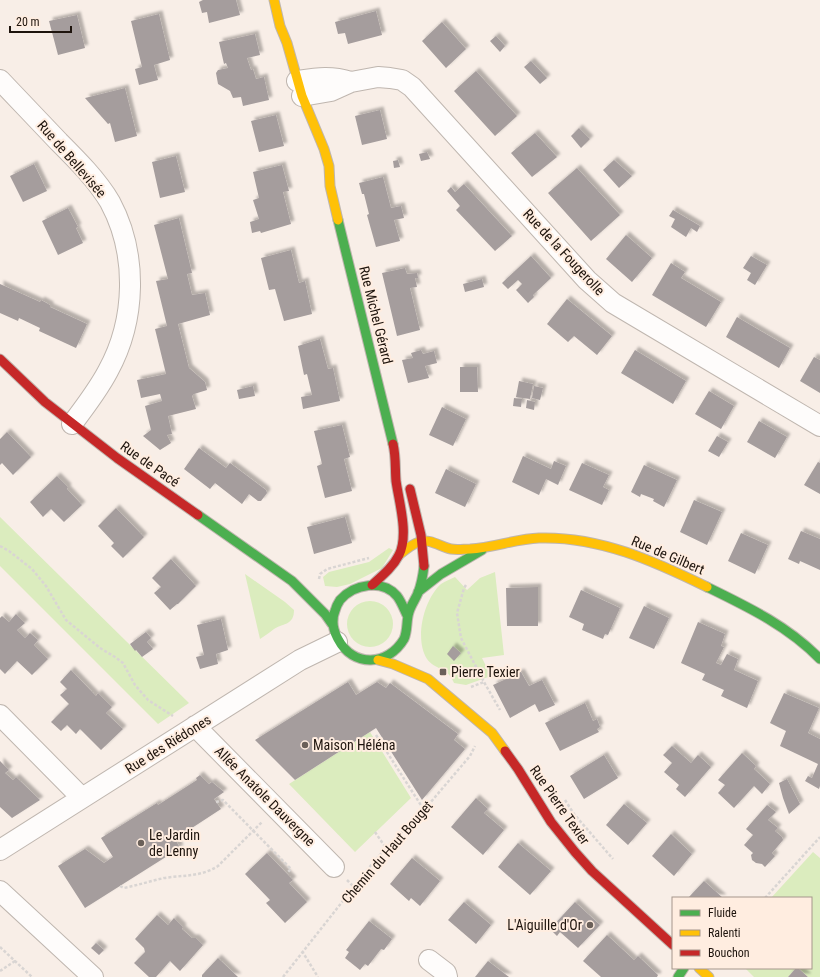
<svg xmlns="http://www.w3.org/2000/svg" width="820" height="977" font-family="'Roboto Condensed',sans-serif">
<style>
.green{fill:#dbecbe}
.building{fill:#a59d9d;filter:url(#shadow)}
.lines{fill:none;stroke-linecap:round;stroke-linejoin:round}
.street-casing{stroke:#bfb6af;stroke-width:22}
.fast-casing{stroke:#bfb6af;stroke-width:11}
.slow-casing{stroke:#bfb6af;stroke-width:11}
.jam-casing{stroke:#bfb6af;stroke-width:11}
.path{stroke:#d9d5d3;stroke-width:2.5;stroke-dasharray:3 2;stroke-linecap:butt}
.street{stroke:#fefcfb;stroke-width:20}
.fast{stroke:#4caf50;stroke-width:9}
.slow{stroke:#ffc107;stroke-width:9}
.jam{stroke:#c62828;stroke-width:9}
.poi-dot{fill:#6a6059;stroke:#ffede0;stroke-width:1.5}
.labels{text-anchor:middle;dominant-baseline:central;stroke-width:4;stroke-linejoin:round;paint-order:stroke}
.street-label{font-size:14px;fill:#1e140d;stroke:#ffede0}
.poi-label{font-size:14px;fill:#1e140d;stroke:#ffede0;text-anchor:start}
</style>
<defs>
<filter id="shadow"><feDropShadow dx="3.5" dy="-3.5" stdDeviation="1" flood-color="#0004"/></filter>
</defs>
<rect width="100%" height="100%" fill="#f8eee7"/>
<path class="green" d="M0 517 189 703 158 724 0 566Z
M389 548 393 550 382 568 350 584 337 587 325 586 323 577 329 572 369 562Z
M495 572 504 655 482 658 491 676 466 685 454 683C448 667 435 670 427 659 414 639 424 599 441 584 445 581 451 579 455 577L467 590 480 578Z
M245 574 285 602 294 610C294 625 284 623 274 629 270 632 265 636 260 639Z
M347 624a23 23 0 1 1 46 0a23 23 0 1 1-46 0Z
M370 732 411 798 355 852 289 784Z
M813 852 820 858V977H808L798 968H811V898H771Z
M745 968H796L788 977H754Z"/>
<path class="building" d="M203 0H236L240 15 209 23 207 12 202 13 199 2Z
M376 11 382 35 348 44 345 33 338 34 335 22Z
M159 14 170 60 154 65 158 80 139 85 135 69 142 67 131 21Z
M77 15 85 48 58 55 49 21Z
M442 22 466 49 446 68 422 41Z
M255 34 260 55 247 58 251 70 253 69 256 79 264 77 269 100 243 106 241 97 233 98 230 91 218 84 216 73 218 70 228 68 226 63 224 64 219 42Z
M496 36 505 46 500 52 490 41Z
M531 61 547 78 540 84 524 67Z
M476 71 517 116 495 136 454 91Z
M125 88 137 136 115 142 110 123 108 124 85 98Z
M380 110 387 139 362 145 355 116Z
M276 115 284 146 259 152 251 121Z
M579 128 590 139 581 148 571 136Z
M535 133 557 157 532 177 511 153Z
M427 152 430 159 421 161 419 154Z
M176 156 185 192 160 198 152 162Z
M398 160 400 167 394 168 393 161Z
M614 160 632 176 619 188 603 170Z
M34 164 47 191 23 202 10 176Z
M282 165 289 191 283 192 291 224 261 233 260 231 252 233 250 222 259 219 253 200 259 198 253 172Z
M577 168 620 215 591 241 548 193Z
M383 177 391 208 401 206 404 218 394 220 400 241 376 247 367 215 369 214 364 194H362L359 183Z
M464 184 512 236 495 251 456 210 460 206 447 191 451 187 455 192Z
M68 208 78 227 76 228 83 243 58 255 42 221Z
M673 210 700 226 697 232 691 228 686 237 671 227 675 219 669 216Z
M179 218 192 273 187 274 192 295 205 293 210 315 178 324 189 368 205 382 207 390 194 394 192 396 196 409 168 416 172 434 167 435 171 443 160 450 143 436 151 430 145 406 162 401 160 394 141 398 137 380 166 374 155 329 167 326 156 281 168 279 154 225Z
M626 235 652 258 632 282 606 259Z
M291 250 299 283 305 281 312 314 284 321 275 289 269 290 261 258Z
M531 256 551 278 533 295 534 297 528 303 516 290 522 284 518 280 508 289 502 283Z
M751 256 767 265 755 285 747 280 751 273 743 268Z
M671 263 685 272 681 278 721 302 706 327 652 295Z
M405 268 407 274 417 273 418 278H415L417 287 410 288 420 330 397 336 382 273Z
M482 279 484 287 465 292 463 284Z
M0 284 40 302 41 300 50 305V307L87 324 76 348 39 331 40 328 19 318 18 321 0 313Z
M567 299 612 336 597 355 574 336 568 342 547 324Z
M737 317 790 348 779 368 726 337Z
M320 339 328 369 333 368 340 401 303 409 301 397 312 395 307 374 304 375 298 346Z
M421 350 423 354 434 351 437 363 425 366 429 378 408 383 402 360 413 358 411 353Z
M635 350 686 381 673 404 621 373Z
M814 357 820 360V393L800 381Z
M460 367H477L478 392H460Z
M519 381 533 384 530 399 516 397Z
M253 386 255 396 239 399 237 390Z
M534 386 543 388 540 400 532 398Z
M709 391 734 406 721 429 695 414Z
M514 398 522 399 521 407 513 406Z
M527 400 535 402 534 410 526 408Z
M442 407 466 419 453 446 429 435Z
M759 421 787 437 775 458 747 442Z
M342 425 350 457 344 459 352 491 325 498 317 466 322 464 314 431Z
M7 432 31 457 13 475 2 463 0 465V439Z
M717 436 728 442 719 457 708 451Z
M199 448 226 468 230 463 266 490 267 493 261 501H258L249 494 242 504 215 483 210 489 184 469Z
M523 456 551 469 554 461 566 466 558 485 546 479 539 495 512 482Z
M818 462 820 463V494L804 485Z
M582 463 609 475 603 487 609 490 602 505 569 490Z
M644 465 677 480 664 507 653 501 654 499 641 494 640 497 631 492Z
M446 469 476 484 465 507 435 493Z
M57 476 68 487 67 489 82 505 64 522 51 509 43 517 30 502Z
M694 500 722 512 707 545 680 532Z
M116 508 144 537 123 558 111 546 114 543 98 526Z
M345 517 352 543 314 554 307 527Z
M801 531 820 539V570L800 561 799 564 788 559Z
M741 533 768 545 755 574 728 561Z
M171 559 196 586 178 604H177L170 610 154 593 161 587 152 578Z
M538 587V626H507L506 588Z
M581 590 620 608 608 635 605 634 603 639 582 630 584 624 569 617Z
M644 606 669 618 654 649 629 638Z
M16 614 25 623 17 630 25 638 30 633 38 640 34 645 48 659 32 675 17 661 5 674 0 669V618L2 616 9 622Z
M221 619 228 650 216 654 218 664 200 669 196 657 204 655 197 625Z
M698 622 725 634 721 646 724 647 716 663 721 665 727 654 738 659 734 670 758 681 747 708 721 696 724 690 702 680 705 674 681 663Z
M146 632 151 638 147 642 153 649 142 657 136 650 135 651 130 644Z
M453 646 461 653 454 661 447 654Z
M71 670 96 696 98 693 112 707 106 713 123 729 101 750 80 729 76 734 67 725 61 731 51 722 69 704 60 695 67 689 60 682Z
M521 672 529 686 542 680 555 705 539 712 535 704 510 718 493 685Z
M348 682 356 695 377 682 386 688 390 683 458 734 454 740 465 749 422 800 376 728 295 780 255 740Z
M784 693 819 708 808 733 820 739V786L819 789 805 781 808 776 812 778 818 764 780 746 786 731 770 723Z
M585 703 593 721 597 719 600 727 597 729 599 732 560 751 545 723Z
M672 746 691 763 698 755 711 767 685 797 676 789 679 785 664 772 672 763 663 755Z
M742 753 756 766 754 769 770 784 762 794 754 786 734 808 718 793 725 785 718 780Z
M604 755 618 778 584 799 570 776Z
M0 761 9 770 5 773 13 780 16 777 40 800 12 818 0 807Z
M200 775 209 784 212 782 224 792 214 799 221 809 175 839 180 848 85 908 58 866 85 849 104 863 113 857 101 838 157 803 158 805 197 780 196 778Z
M787 779 800 804 789 814 783 798 779 783Z
M476 798 488 809 484 813 504 830 483 855 451 827Z
M624 804 647 823 628 845 606 825Z
M767 805 776 812 768 820 778 828 775 831 782 837 783 840 772 853 775 856 765 867 762 864 756 863 752 860 751 855 753 853 744 845 753 835 746 829Z
M671 834 692 854 674 876 652 856Z
M518 843 551 871 530 895 498 867Z
M267 853 293 880 289 883 307 902 285 923 266 903 270 900 245 874Z
M412 858 440 881 420 906 411 898 409 901 390 884Z
M704 881 723 898H688Z
M464 902 491 925 476 944 448 920Z
M575 902 600 925 578 948 560 932 557 936 550 929Z
M157 915 168 925 174 918 183 927 182 929 192 938H196L203 945 180 971 170 961 156 977H149L134 963 145 952 144 948 135 939Z
M369 921 392 939 384 950 381 949 368 966 365 964 360 970 345 958 349 952 346 950Z
M607 935 634 960 638 956 658 975 657 977H601L583 961Z
M96 943 104 950 99 955 91 948Z
M218 958 238 977H202V975Z
M488 961 509 977H475Z
M796 968H798L808 977H788Z"/>
<g class="lines">
<g class="street-casing">
<path id="street" d="M0 80C20 101 39 121 59 142 77 160 97 180 110 202 138 254 136 320 108 371 98 390 85 407 72 424
M297 81C318 78 331 76 351 82
M302 96 331 91 351 82 378 77 390 78 402 80 412 87 587 280 613 303 820 426
M0 715 82 798
M195 726 334 867
M0 850 300 660 337 642
M0 891 93 977
M429 960 446 973 447 977"/>
</g>
<g class="fast-casing">
<path id="fast" d="M338 220 393 444
M198 515 292 581 325 614 332 624
M707 587C748 607 788 626 820 659
M418 592 441 574 482 550
M407 615C404 609 401 601 397 596 382 579 354 584 340 600 338 603 336 607 335 611 333 615 333 618 333 622 333 630 335 633 338 639 353 668 388 666 404 639 408 630 406 621 409 612 411 605 415 600 418 593 421 585 423 575 424 566
M678 977 684 968"/>
</g>
<g class="slow-casing">
<path id="slow" d="M274 0 280 26 287 43 302 96 324 149 329 166 330 186 338 220
M399 555C405 550 412 544 419 542 431 538 440 547 451 549 457 550 464 549 470 549 493 548 515 539 539 538 599 536 654 561 707 587
M378 660 393 664 428 679 492 733 505 751
M699 968 709 977"/>
</g>
<g class="jam-casing">
<path id="jam" d="M0 359 45 402 117 458 198 515
M410 489 421 535 424 566
M372 585C382 576 393 567 399 555 409 535 399 502 396 481 395 469 396 456 393 444
M505 751 518 769 551 822 575 852 592 871 673 945"/>
</g>
<path class="path" d="M0 546 9 551 32 569 46 586 66 620 100 648 115 657 123 663 135 685 148 700 173 716
M319 579 320 574 327 569 369 558
M466 585 464 588 457 613 461 638 484 682 500 710
M471 687 484 682
M376 735 424 810
M565 800 574 814 613 859
M216 802 223 800 291 869 287 873
M375 832 386 848
M347 880 354 887
M120 886 124 888C138 885 151 881 164 878 183 875 201 877 218 866L262 822
M765 898 820 837
M0 947 32 977
M302 951 318 977
M0 971 15 961
M283 977 372 864 386 848 424 810 470 756 475 746"/>
<use href="#street" class="street"/>
<use href="#fast" class="fast"/>
<use href="#slow" class="slow"/>
<use href="#jam" class="jam"/>
</g>
<g class="poi-dot">
<rect x="439" y="668" width="8" height="8" rx="2"/>
<circle cx="305" cy="745" r="4"/>
<circle cx="141" cy="843" r="4"/>
<circle cx="590" cy="925" r="4"/>
</g>
<g class="labels">
<g class="street-label">
<text transform="translate(72 159) rotate(49)">Rue de Bellevisée</text>
<text transform="translate(564 252) rotate(47)">Rue de la Fougerolle</text>
<text transform="translate(376 315) rotate(76)">Rue Michel Gérard</text>
<text transform="translate(150 464) rotate(35)">Rue de Pacé</text>
<text transform="translate(668 555) rotate(23)">Rue de Gilbert</text>
<text transform="translate(168 744) rotate(-32)">Rue des Riédones</text>
<text transform="translate(265 796) rotate(45)">Allée Anatole Dauvergne</text>
<text transform="translate(560 805) rotate(55)">Rue Pierre Texier</text>
<text transform="translate(387 852) rotate(-49)">Chemin du Haut Bouget</text>
</g>
<g class="poi-label">
<text x="451" y="672">Pierre Texier</text>
<text x="313" y="745">Maison Héléna</text>
<text x="149" y="835">Le Jardin<tspan x="149" dy="16">de Lenny</tspan></text>
<text x="582" y="925" text-anchor="end">L'Aiguille d'Or</text>
</g>
</g>
<rect x="672" y="897" width="140" height="72" fill="#ffede0" stroke="#a5968c"/>
<rect x="680" y="910" width="20" height="6" fill="#4caf50" stroke="#a5968c"/>
<text x="708" y="917" font-size="12" fill="#1e140d">Fluide</text>
<rect x="680" y="930" width="20" height="6" fill="#ffc107" stroke="#a5968c"/>
<text x="708" y="937" font-size="12" fill="#1e140d">Ralenti</text>
<rect x="680" y="950" width="20" height="6" fill="#c62828" stroke="#a5968c"/>
<text x="708" y="957" font-size="12" fill="#1e140d">Bouchon</text>
<path d="M10 26v6h61v-6" fill="none" stroke="#1e140d" stroke-width="2"/>
<text x="16" y="26" font-size="12" fill="#1e140d" stroke="#ffede0" stroke-width="3" paint-order="stroke">20 m</text>
</svg>
